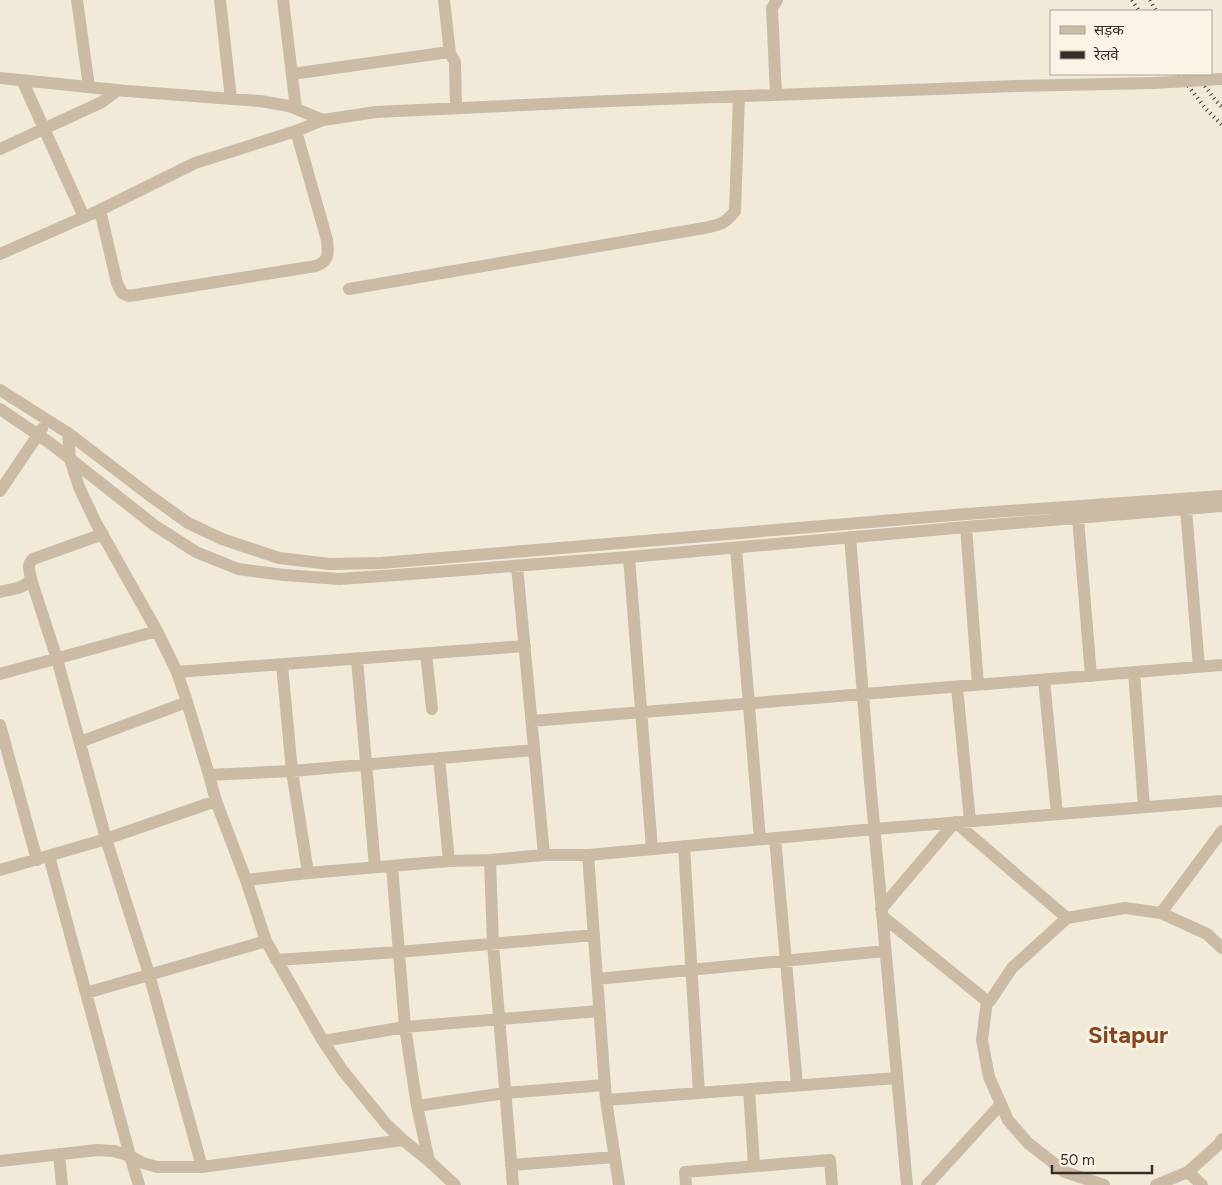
<svg xmlns="http://www.w3.org/2000/svg" width="1222" height="1185" font-family="Figtree,'Noto Sans Devanagari',sans-serif">
<style>
.lines{fill:none;stroke-linecap:round;stroke-linejoin:round}
.minor{stroke:#cbbba5;stroke-width:12}
.rail{stroke:#362d27;stroke-width:4;stroke-dasharray:1 4;stroke-linecap:butt}
.minor-bridge{stroke:#cbbba5;stroke-width:12}
.labels{text-anchor:middle;dominant-baseline:central;stroke-width:5;stroke-linejoin:round;paint-order:stroke}
.town-label{font-size:24px;font-weight:bold;fill:#88441d;stroke:#faf3e6}
</style>
<rect width="100%" height="100%" fill="#f2ead9"/>
<g class="lines">
<path class="minor" d="M77 0 89 87
M220 0 231 99
M283 0 296 109
M444 0 450 53
M292 74 442 53H450L455 62 456 108
M0 78 127 91 260 101 289 106 323 120
M22 80 84 217
M776 95 772 8 777 0
M0 149 102 102 118 90
M100 210 117 283 122 293 129 296 316 266C330 260 328 254 327 240L296 131
M0 254 100 210 195 163 296 131 323 120 376 112 610 101 1016 86 1154 83
M349 289 704 228C719 225 725 224 735 211L739 96
M0 390 68 433 149 495 188 523 222 539 279 558 330 564 381 563 966 514 1222 496
M0 409 50 443 154 525 196 552 238 569 284 575 339 579 397 575 629 557 966 527 1222 506
M68 433 70 459 79 487 96 523 157 631 177 672 187 702 209 775 216 801 246 880 266 941 323 1041 343 1071 387 1125 403 1140 429 1161 455 1185
M0 491 42 429
M1186 509 1199 667
M1078 518 1091 676
M966 527 978 685
M850 537 870 781 907 1185
M736 548 760 839
M629 557 652 849
M517 566 544 855
M31 579 57 659 106 839 149 974 202 1167
M0 592C11 589 24 589 31 579 30 570 26 566 33 559L103 534
M426 653 432 709
M357 659 375 867
M282 665 292 771 308 873
M177 672 525 646
M1134 672 1144 807
M0 674 157 631
M1044 680 1057 814
M957 687 970 821
M532 721 1222 665
M0 725 37 860
M80 742 187 702
M439 758 449 861
M209 775 292 771 534 750
M775 838 797 1085
M684 846 699 1093
M588 855 606 1100 619 1185
M49 856 130 1156 139 1185
M490 860 493 944 513 1185
M392 866 405 1027 417 1106 429 1161
M0 870 106 839 216 801
M246 880 308 873 449 861 490 860 544 855H588L874 829 1222 801
M881 909 955 822 1067 918
M1161 913 1222 831
M882 916 987 1001
M276 960 398 952 594 935
M597 979 885 951
M86 993 266 941
M323 1041 405 1027 599 1011
M749 1089 754 1166
M606 1100 897 1078
M417 1106 505 1093 605 1085
M59 1154 62 1185
M0 1161 97 1150 114 1151 130 1156 143 1163 157 1167H202L403 1140
M511 1165 615 1157
M1188 1172 1202 1185
M686 1185 685 1172 830 1160 832 1185
M927 1185 1001 1104
M1104 1185 1065 1172 1028 1143 1008 1120 989 1077 982 1040 987 1001H990L1012 968 1067 918 1125 908 1161 913 1207 934 1222 948
M1156 1185 1188 1172 1219 1144 1222 1139"/>
<path class="rail" d="M1132 0 1139 11
M1150 0 1156 11
M1179 74 1206 109 1222 125
M1196 74 1216 101 1222 107"/>
<path class="minor-bridge" d="M1154 83 1222 79"/>
</g>
<g class="labels">
<g class="town-label">
<text x="1128" y="1034">Sitapur</text>
</g>
</g>
<rect x="1050" y="10" width="162" height="65" fill="#faf3e6" stroke="#aca49a"/>
<rect x="1060" y="26" width="25" height="8" fill="#cbbba5" stroke="#aca49a"/>
<text x="1094" y="35" font-size="15" fill="#362d27">सड़क</text>
<rect x="1060" y="51" width="25" height="8" fill="#362d27" stroke="#aca49a"/>
<text x="1094" y="60" font-size="15" fill="#362d27">रेलवे</text>
<path d="M1052 1165v8h100v-8" fill="none" stroke="#362d27" stroke-width="2.5"/>
<text x="1060" y="1165" font-size="15" fill="#362d27" stroke="#faf3e6" stroke-width="4" paint-order="stroke">50 m</text>
</svg>
